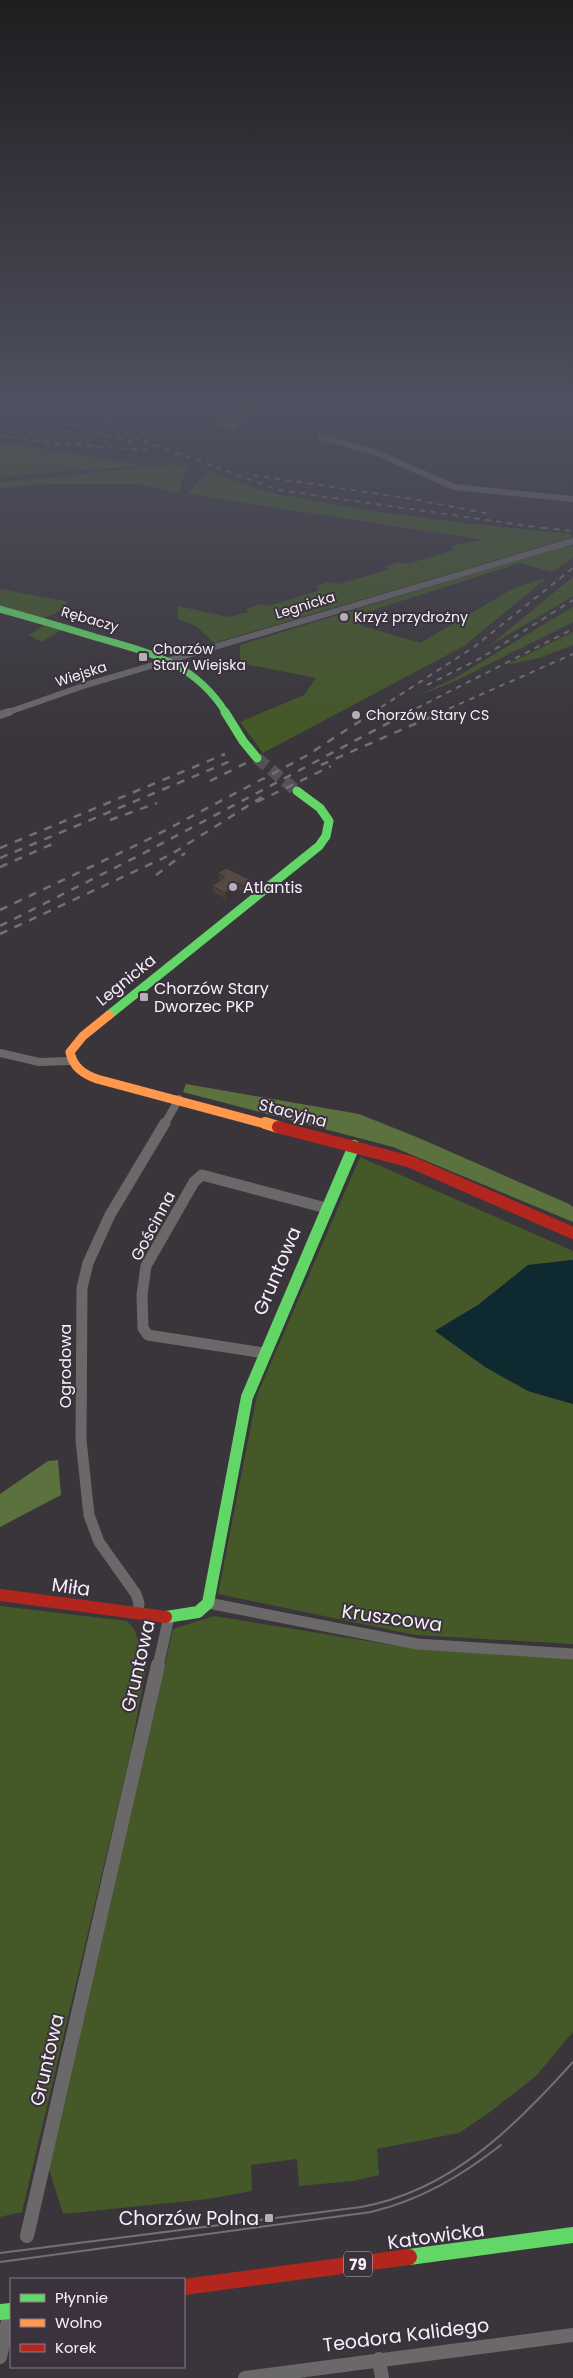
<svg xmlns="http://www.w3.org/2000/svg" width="573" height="2378" font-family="Poppins,sans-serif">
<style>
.green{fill:#445828}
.forest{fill:#5c723e}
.water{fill:#0f2931}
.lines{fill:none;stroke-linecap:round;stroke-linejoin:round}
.secondary-tunnel{stroke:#565157;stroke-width:12;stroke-dasharray:12 6;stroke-linecap:butt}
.street-far3{stroke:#6b686a;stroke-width:6}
.street-far2{stroke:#6b686a;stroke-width:8}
.street-far1{stroke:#6b686a;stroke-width:11}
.street{stroke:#6b686a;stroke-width:14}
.fast-far3{stroke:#63d668;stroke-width:7}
.fast-far2{stroke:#63d668;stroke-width:9}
.fast-far1{stroke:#63d668;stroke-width:12}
.fast{stroke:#63d668;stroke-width:16}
.slow-far1{stroke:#ff974d;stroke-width:9}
.slow{stroke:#ff974d;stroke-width:12}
.jam-far1{stroke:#b3261e;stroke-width:12}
.jam{stroke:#b3261e;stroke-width:16}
.tram{stroke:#737072;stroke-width:2}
.rail-far1{stroke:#737072;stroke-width:2;stroke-dasharray:5.5 5.5;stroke-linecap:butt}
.rail{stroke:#737072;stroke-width:2.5;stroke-dasharray:8 8;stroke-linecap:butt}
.wall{fill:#49403a}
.shaded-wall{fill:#3c342f}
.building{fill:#554a43;stroke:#3c342f}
.poi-dot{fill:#b4afb6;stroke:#3b323e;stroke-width:2}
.labels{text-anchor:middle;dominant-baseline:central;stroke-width:4;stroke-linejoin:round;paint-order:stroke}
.far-street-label{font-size:14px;fill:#f6f0f8;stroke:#3b323e}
.far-poi-label{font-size:14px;fill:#f6f0f8;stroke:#3b323e;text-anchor:start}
.shield{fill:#3b323e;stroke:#beb7c0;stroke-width:1}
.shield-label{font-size:15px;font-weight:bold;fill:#f6f0f8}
.poi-label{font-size:16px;fill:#f6f0f8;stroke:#3b323e;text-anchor:start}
.street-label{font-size:16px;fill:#f6f0f8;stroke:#3b323e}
.near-street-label{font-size:19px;fill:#f6f0f8;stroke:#3b323e}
.near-poi-label{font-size:19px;fill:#f6f0f8;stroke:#3b323e;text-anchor:end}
</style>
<rect width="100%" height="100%" fill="#3a353b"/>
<path class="green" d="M0 442 142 465 0 477Z
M172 465 187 467 178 493 135 484H46L0 488V482Z
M207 471 266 492 365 510 462 523 573 534 570 538 214 643 197 627 178 619V606L229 617 248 612 246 609 260 604 268 606 318 591 317 586 327 582 339 584 388 570 386 566 398 562 407 564 454 550 451 546 483 540 188 494Z
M573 546V558L552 572 520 563 367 612 359 625 420 643 516 587 548 577 464 646 263 753 240 722 304 695 316 678 240 663V645L560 547Z
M573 577V596L489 646Z
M0 589 65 601 67 603 56 613 44 618 0 606Z
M573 607V622L453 682 415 697 453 679Z
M46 624 63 629 41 642 29 635Z
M573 632V645L539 658 506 665Z
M360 1157 573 1251V1260L528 1265 478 1305 435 1331 528 1391 573 1404V1644L415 1635 218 1594 257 1395Z
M0 1606 127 1621 134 1629 147 1663 129 1759 22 2212 0 2217Z
M214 1616 410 1648 573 1658V2032L536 2076 490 2112 459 2133 377 2149 379 2175 353 2181 299 2186 297 2159 251 2165 252 2191 208 2199 63 2214 49 2169 173 1629Z"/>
<path class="forest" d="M238 400H258L235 430 214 424 223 412H229Z
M186 1084 359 1114 419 1138 569 1204 573 1207V1222L393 1147 183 1092Z
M58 1460 61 1495 0 1527V1494L48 1461Z"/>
<path class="water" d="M181 400H238L229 412 175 406Z
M573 1260V1404L528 1391 485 1367 435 1331 478 1305 528 1265Z"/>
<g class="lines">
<path class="secondary-tunnel" d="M257 758 297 791"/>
<path class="street-far3" d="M321 437 375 452 454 487 573 499
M6 713 86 685 573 541"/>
<path class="street-far2" d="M0 715 9 712
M0 1053 39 1062 71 1061
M164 1125 179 1099"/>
<path class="street-far1" d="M264 1353 148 1335 143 1328 142 1295 146 1266 194 1182 202 1175 326 1208
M208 1603 417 1644 573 1654
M138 1612 139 1603 136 1594 99 1542 89 1515 81 1440 82 1288 88 1263 110 1215 165 1123
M158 1666 169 1617"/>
<path class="street" d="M27 2236 158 1665
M0 2357 10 2312
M379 2359 382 2378
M245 2378 573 2335"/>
<path class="fast-far3" d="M0 609C32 618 64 627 95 637 150 653 194 662 226 713"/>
<path class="fast-far2" d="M225 712 243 741 257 758
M109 1015 319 846 326 836 329 821 320 808 297 791"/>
<path class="fast-far1" d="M166 1617 198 1612 208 1603 247 1397 354 1146"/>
<path class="fast" d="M409 2257 573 2235
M0 2312 11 2311"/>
<path class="slow-far1" d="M109 1015 83 1036 70 1052C73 1067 83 1074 97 1079L269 1125"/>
<path class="slow" d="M265 1123 278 1127"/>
<path class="jam-far1" d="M278 1127 411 1162 573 1233
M0 1595 166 1617"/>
<path class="jam" d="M184 2287 409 2257"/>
<path class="tram" d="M0 2253 361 2207C450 2191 515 2127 573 2062
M0 2262 371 2212C421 2200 461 2176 501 2145"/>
<path class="rail-far1" d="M16 400 30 410
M96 400 103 416 127 435 279 490 549 529
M0 405 132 442
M55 428 72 432
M0 435 43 442 155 451
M253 475 412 499 490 514
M543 528 573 531
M427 685 481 658 573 600
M372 713 474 647 573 568
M407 713 573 629
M439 713 573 654"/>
<path class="rail" d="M321 765 442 712
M210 781 246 763
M257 802 331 766
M110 820 157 803
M0 848 225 754
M0 858 233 760
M0 867 57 842
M156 875 185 853
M0 910 145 841 306 756 374 712
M0 926 144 853 409 712
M0 934 170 855 262 797"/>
</g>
<path class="wall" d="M218 873 253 881V887L248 894 238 889 226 899 213 892 212 886 220 880 219 879Z"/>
<path class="shaded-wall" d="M253 881V887L248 894V888Z
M238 883V889L226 899 225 893Z"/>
<path class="building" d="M226 868 253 881 248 888 238 883 225 893 212 886 225 877 218 873Z"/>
<linearGradient id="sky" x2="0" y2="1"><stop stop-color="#201d20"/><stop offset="0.55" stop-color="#4f5160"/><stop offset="1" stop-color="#4f5160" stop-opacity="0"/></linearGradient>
<rect width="573" height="732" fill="url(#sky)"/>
<g class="poi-dot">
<circle cx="344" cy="617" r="5"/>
<rect x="138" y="652" width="10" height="10" rx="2.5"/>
<circle cx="356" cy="715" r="5"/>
<circle cx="233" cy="887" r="5"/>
<rect x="139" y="992" width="10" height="10" rx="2.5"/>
<rect x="264" y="2213" width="10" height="10" rx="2.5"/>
</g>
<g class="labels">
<g class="far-street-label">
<text transform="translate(305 605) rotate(-17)">Legnicka</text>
<text transform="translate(90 619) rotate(16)">Rębaczy</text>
<text transform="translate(81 674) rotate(-18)">Wiejska</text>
</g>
<g class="far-poi-label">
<text x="354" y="617">Krzyż przydrożny</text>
<text x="153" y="649">Chorzów<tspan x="153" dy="16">Stary Wiejska</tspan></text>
<text x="366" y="715">Chorzów Stary CS</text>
</g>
<rect class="shield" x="344" y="2251.5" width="28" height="25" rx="4"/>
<g class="shield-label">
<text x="358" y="2264">79</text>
</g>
<g class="poi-label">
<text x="243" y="887">Atlantis</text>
<text x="154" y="988">Chorzów Stary<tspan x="154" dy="18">Dworzec PKP</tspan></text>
</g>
<g class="street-label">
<text transform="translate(126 980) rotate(-39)">Legnicka</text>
<text transform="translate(293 1113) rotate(15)">Stacyjna</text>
<text transform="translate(153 1226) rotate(-62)">Gościnna</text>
<text transform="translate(65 1366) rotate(-90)">Ogrodowa</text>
</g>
<g class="near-street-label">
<text transform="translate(277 1271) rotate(-67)">Gruntowa</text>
<text transform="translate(71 1587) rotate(8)">Miła</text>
<text transform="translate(392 1618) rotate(8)">Kruszcowa</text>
<text transform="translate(138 1666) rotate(-77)">Gruntowa</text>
<text transform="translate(47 2060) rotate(-77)">Gruntowa</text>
<text transform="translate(436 2236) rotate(-8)">Katowicka</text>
<text transform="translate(406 2335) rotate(-7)">Teodora Kalidego</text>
</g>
<g class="near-poi-label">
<text x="259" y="2218">Chorzów Polna</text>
</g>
</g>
<rect x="10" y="2278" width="175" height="90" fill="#3b323e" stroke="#867e88"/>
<rect x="20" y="2294" width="25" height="8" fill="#63d668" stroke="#867e88"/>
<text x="55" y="2303" font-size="15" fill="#f6f0f8">Płynnie</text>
<rect x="20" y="2319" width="25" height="8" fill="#ff974d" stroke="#867e88"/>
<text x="55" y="2328" font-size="15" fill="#f6f0f8">Wolno</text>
<rect x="20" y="2344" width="25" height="8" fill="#b3261e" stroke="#867e88"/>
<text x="55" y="2353" font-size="15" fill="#f6f0f8">Korek</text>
</svg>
